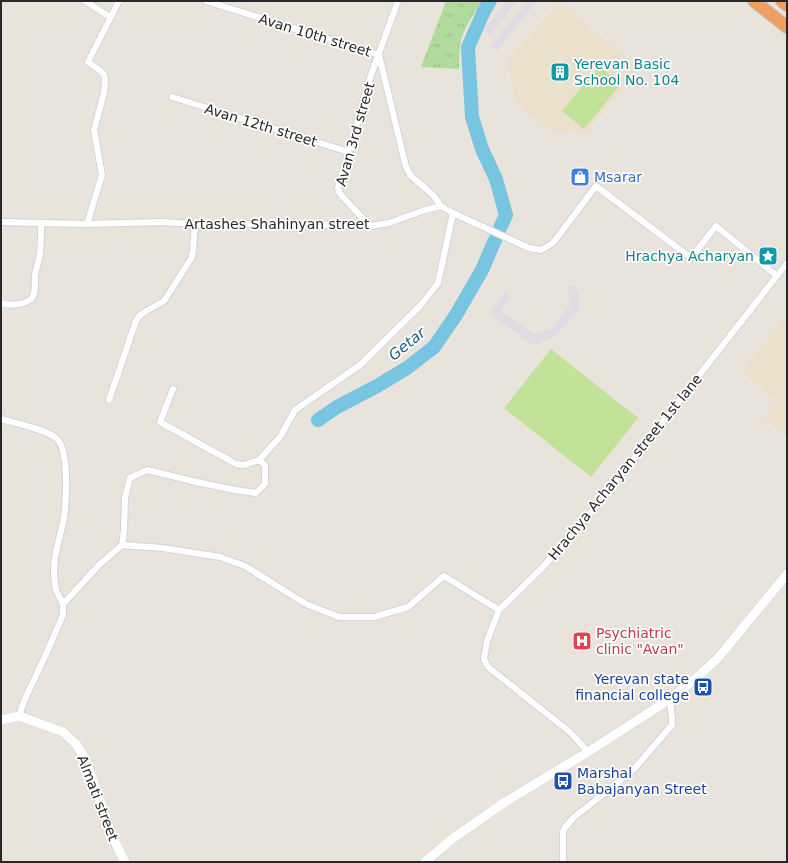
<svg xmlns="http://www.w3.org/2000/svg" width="788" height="863" font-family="'DejaVu Sans',sans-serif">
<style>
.industrial{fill:#dedce2}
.education{fill:#eae0cc}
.park{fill:url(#park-tufts)}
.pitch{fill:#c2e199}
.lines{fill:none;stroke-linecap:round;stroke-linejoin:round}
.river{stroke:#78c5e2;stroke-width:14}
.street-casing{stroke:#d1d4e0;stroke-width:8}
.secondary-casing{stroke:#d1d4e0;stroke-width:10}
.highway-casing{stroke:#c3c3c3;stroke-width:14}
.street{stroke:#fff;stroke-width:6}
.secondary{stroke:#fff;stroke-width:9}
.highway{stroke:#eea062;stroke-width:12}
.labels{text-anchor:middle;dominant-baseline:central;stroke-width:3.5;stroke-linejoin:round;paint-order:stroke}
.street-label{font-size:14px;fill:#282828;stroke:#fff}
.culture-label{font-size:14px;fill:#0d838f;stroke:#fff;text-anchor:start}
.shop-label{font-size:14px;fill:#366cbe;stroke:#fff;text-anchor:start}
.health-label{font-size:14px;fill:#be3a42;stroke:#fff;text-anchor:start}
.transit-label{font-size:14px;fill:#164399;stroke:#fff;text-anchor:end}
.water-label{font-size:15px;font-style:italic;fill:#1a638b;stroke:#fff}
</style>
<defs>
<pattern id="park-tufts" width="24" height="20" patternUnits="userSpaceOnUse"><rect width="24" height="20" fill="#b1db9d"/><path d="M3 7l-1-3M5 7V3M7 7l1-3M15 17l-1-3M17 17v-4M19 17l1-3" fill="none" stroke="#98bc87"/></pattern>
</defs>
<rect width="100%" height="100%" fill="#e9e4db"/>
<path class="industrial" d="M507 1H517L490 35 484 30Z
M527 1H537L497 51 491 46Z
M576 286 580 308 556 336 533 346 531 344 489 313 505 292 511 297 501 311 535 335 551 329 570 305 567 287Z"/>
<path class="education" d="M560 3 639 68 586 133 551 130 516 104 508 59Z
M787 315V437L763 418 777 400 741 372Z"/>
<path class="park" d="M446 1H482C474 13 461 32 460 47 459 54 459 62 459 69L421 67Z"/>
<path class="pitch" d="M599 66 621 84 584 129 562 111Z
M551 349 638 418 591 477 504 408Z"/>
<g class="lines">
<path class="river" d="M490 1 484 11 468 47 472 117 482 149 496 179 506 215 500 228
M318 420 337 407 377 386 407 368 434 347 456 315 482 270 495 240"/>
<g class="street-casing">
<path id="street" d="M85 1 110 17
M206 1 379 55 406 167 411 176 433 195 441 206
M172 97 349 152
M1 222 87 224 163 222 195 224H297L370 226 389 223 422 211 441 206 453 213 529 248 541 250 553 243 596 186 691 258 716 226 777 276
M87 224 102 175 94 130 104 93 105 79 104 75 102 72 88 62 119 1
M370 226 342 196 339 192 338 188 349 152 370 78 398 1
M1 303C9 306 25 305 31 299 37 293 34 283 35 275 36 268 39 261 40 254 41 244 41 233 41 223
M173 389 160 422 229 460 236 464 244 465 259 460 280 437 295 410 360 365 420 306 438 283 453 213
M109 400 136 321 139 316 146 311 164 301 192 257 193 251 195 224
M1 419C15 423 45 429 56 438 70 449 66 501 64 518 61 535 54 551 54 569 54 575 55 584 56 590 58 595 61 599 63 604
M122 545 124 531 125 498 130 478 147 470 201 483 235 490 256 493 265 484V465L259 460
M19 716 24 701 47 652 63 615V604L99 565 122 545 163 548 220 557 245 566 306 604 339 617H374L408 607 444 576 499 610
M588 752 571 733 488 667 484 659 487 641 499 610 544 566 599 503 787 263
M563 862V832L564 829 573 818 616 784 634 769 672 725V718L670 699"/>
</g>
<g class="secondary-casing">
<path id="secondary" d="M1 720 19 716 63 732 76 744 86 760 112 836 125 862
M425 862 452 839 505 802 588 752 670 699 695 679 718 658 787 574"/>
</g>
<g class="highway-casing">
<path id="highway" d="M754 1 787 27
M782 1 787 5"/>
</g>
<use href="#street" class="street"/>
<use href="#secondary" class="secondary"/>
<use href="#highway" class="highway"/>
</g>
<defs>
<g id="building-square" transform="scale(1)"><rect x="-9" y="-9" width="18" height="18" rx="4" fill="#0f9aa8" stroke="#fff"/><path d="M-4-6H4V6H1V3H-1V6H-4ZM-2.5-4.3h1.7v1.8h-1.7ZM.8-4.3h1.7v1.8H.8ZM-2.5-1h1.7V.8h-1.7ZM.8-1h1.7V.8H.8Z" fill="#fff"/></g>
<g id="shop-square" transform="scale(1)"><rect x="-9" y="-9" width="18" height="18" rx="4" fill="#3f7fe0" stroke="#fff"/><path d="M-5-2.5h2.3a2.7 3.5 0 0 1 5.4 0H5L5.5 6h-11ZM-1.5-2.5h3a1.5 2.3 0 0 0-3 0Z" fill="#fff"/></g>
<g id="sight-square" transform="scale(1)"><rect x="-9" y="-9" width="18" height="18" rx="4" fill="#0f9aa8" stroke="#fff"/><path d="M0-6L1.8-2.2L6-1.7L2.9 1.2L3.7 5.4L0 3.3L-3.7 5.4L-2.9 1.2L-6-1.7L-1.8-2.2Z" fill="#fff"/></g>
<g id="hospital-square" transform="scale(1)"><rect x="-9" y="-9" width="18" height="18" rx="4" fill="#e0444e" stroke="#fff"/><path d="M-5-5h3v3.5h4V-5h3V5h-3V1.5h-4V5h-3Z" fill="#fff"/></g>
<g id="bus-square" transform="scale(1)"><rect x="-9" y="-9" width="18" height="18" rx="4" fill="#1a4fb4" stroke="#fff"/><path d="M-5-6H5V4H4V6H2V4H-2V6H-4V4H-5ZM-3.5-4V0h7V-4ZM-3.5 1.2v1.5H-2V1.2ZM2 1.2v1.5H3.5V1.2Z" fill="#fff"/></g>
</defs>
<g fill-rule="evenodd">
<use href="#building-square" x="560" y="72"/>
<use href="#shop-square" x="580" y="177"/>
<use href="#sight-square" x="768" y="256"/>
<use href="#hospital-square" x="582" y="641"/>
<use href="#bus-square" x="703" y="687"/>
<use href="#bus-square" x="563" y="781"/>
</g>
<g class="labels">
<g class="street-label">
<text transform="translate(315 35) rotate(17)">Avan 10th street</text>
<text transform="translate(261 125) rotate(17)">Avan 12th street</text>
<text transform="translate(355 134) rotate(-74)">Avan 3rd street</text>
<text x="277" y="224">Artashes Shahinyan street</text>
<text transform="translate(625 467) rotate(-51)">Hrachya Acharyan street 1st lane</text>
<text transform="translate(98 798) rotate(69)">Almati street</text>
</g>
<g class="culture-label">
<text x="574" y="64">Yerevan Basic<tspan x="574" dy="16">School No. 104</tspan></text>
<text x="754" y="256" text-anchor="end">Hrachya Acharyan</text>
</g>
<g class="shop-label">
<text x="594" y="177">Msarar</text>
</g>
<g class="health-label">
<text x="596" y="633">Psychiatric<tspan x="596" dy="16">clinic "Avan"</tspan></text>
</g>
<g class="transit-label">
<text x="689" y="679">Yerevan state<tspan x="689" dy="16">financial college</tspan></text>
<text x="577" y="773" text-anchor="start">Marshal<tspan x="577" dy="16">Babajanyan Street</tspan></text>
</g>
<g class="water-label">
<text transform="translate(407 344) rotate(-39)">Getar</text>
</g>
</g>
<rect width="788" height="863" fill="none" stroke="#282828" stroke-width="4"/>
</svg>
